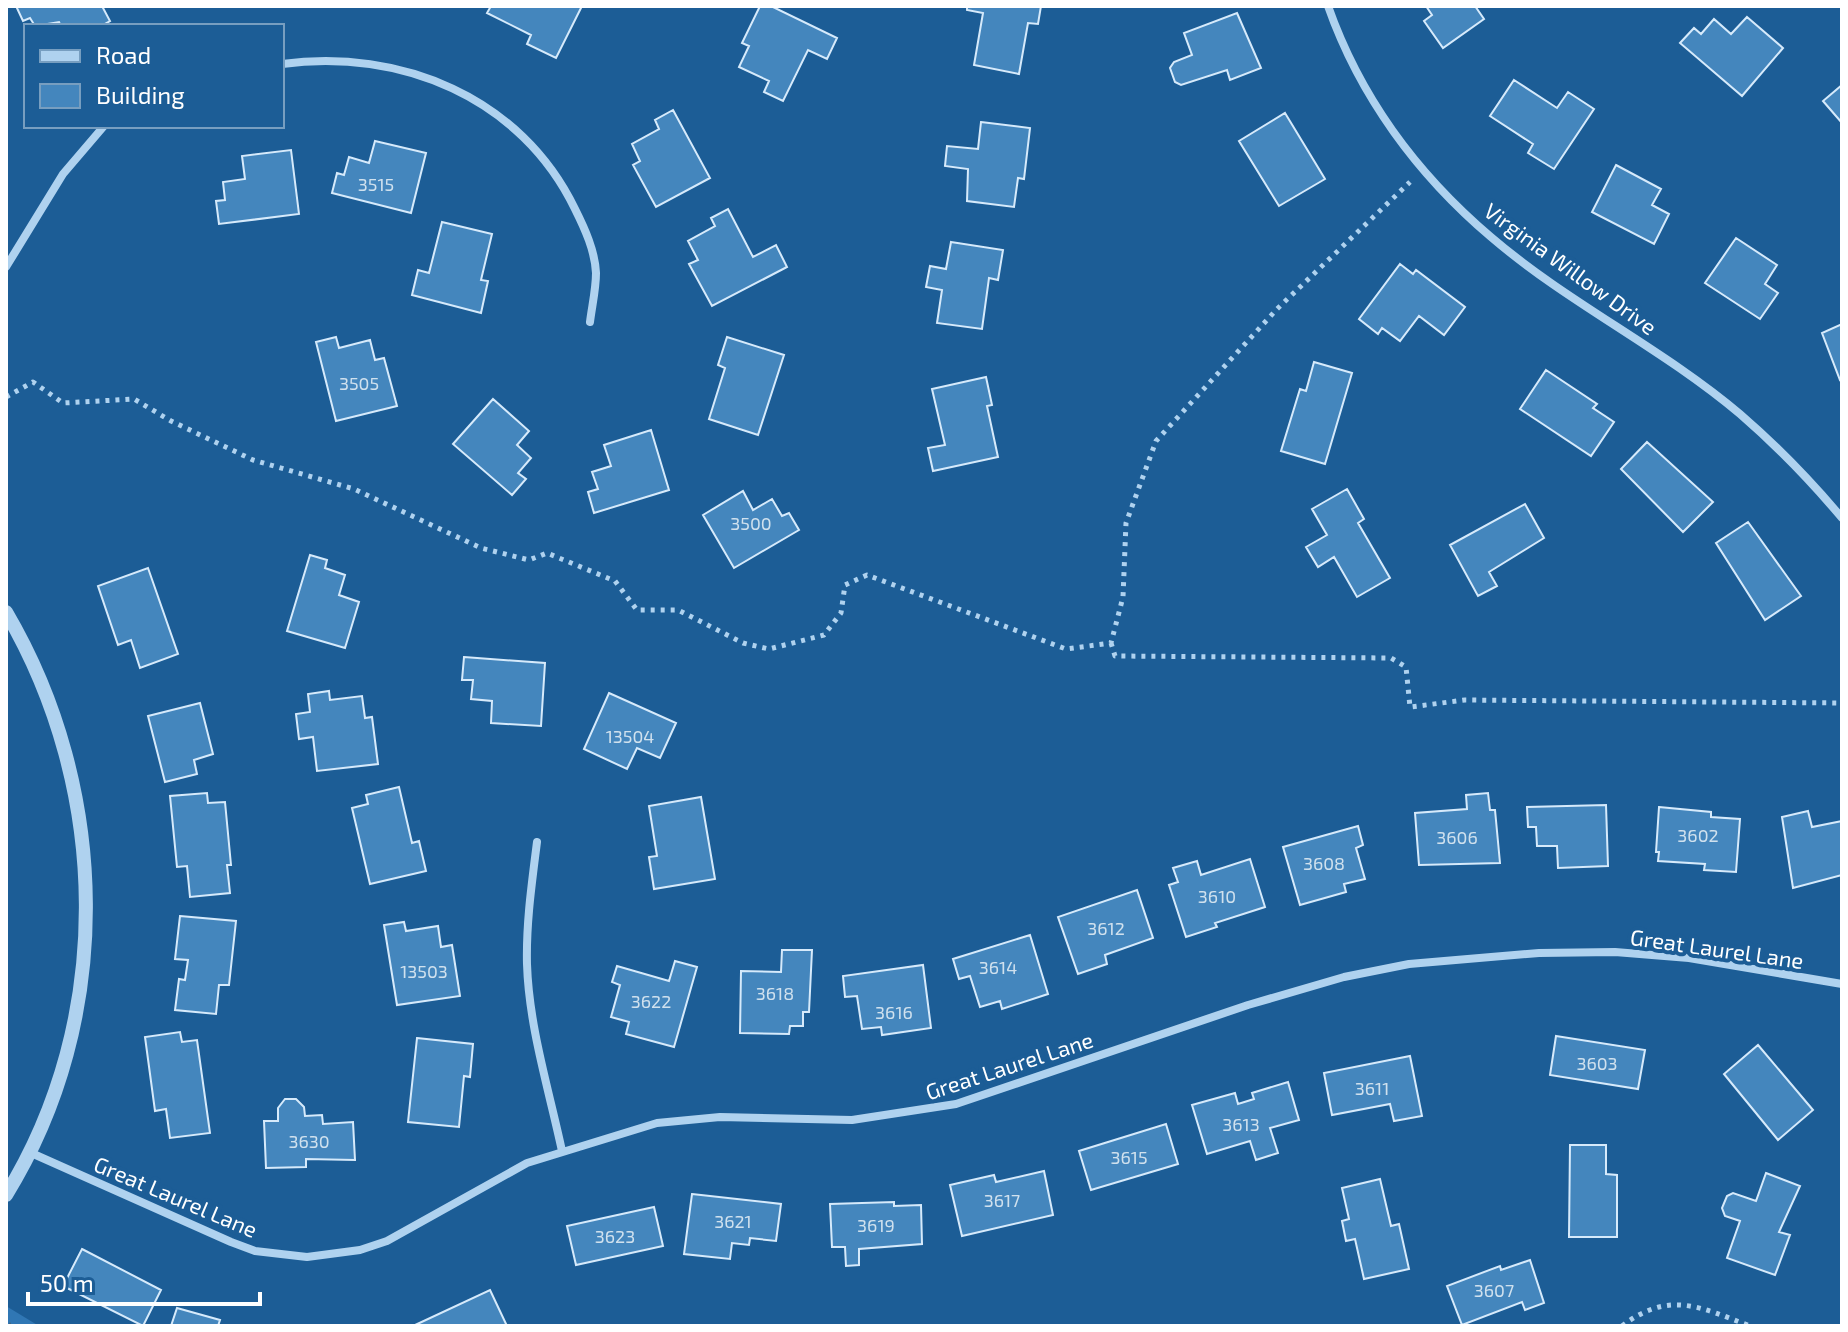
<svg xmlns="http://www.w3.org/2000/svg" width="1848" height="1332" font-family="'Exo 2',sans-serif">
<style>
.forest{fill:url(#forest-firs)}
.building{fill:#4486bd;stroke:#d6eafb;stroke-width:2}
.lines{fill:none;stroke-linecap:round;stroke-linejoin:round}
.path{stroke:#afd2ef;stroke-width:5;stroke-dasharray:4 6;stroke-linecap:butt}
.minor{stroke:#afd2ef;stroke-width:8}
.tertiary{stroke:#afd2ef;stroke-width:14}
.labels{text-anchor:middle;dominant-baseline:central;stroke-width:8;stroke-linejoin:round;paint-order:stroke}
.number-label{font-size:18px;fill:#d0e1ee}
.street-label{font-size:22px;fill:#fff;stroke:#1c5d96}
</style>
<defs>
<pattern id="forest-firs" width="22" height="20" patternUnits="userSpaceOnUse" patternTransform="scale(2)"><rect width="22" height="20" fill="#3077b4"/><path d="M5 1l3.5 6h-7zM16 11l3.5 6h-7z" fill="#3e6280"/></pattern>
</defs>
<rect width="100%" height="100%" fill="#1c5d96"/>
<path class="forest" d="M6 1306 39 1326H6Z"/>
<path class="building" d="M16 6H102L110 21 101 26H61L59 22 35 26 30 18 23 21Z
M491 6H582L556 58 527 44 531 35 487 13Z
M760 6H771L837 38 827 59 808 50 783 101 764 92 769 81 739 67 749 46 742 43Z
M967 6H1041L1038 24 1028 23 1019 74 974 65 983 13 967 10Z
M1426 6H1475L1484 19 1443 48 1424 21 1432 15Z
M1237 13 1261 68 1230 80 1227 70 1181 85 1175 82 1170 68 1174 62 1192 55 1184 33Z
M1747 17 1783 48 1742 96 1680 43 1694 28 1701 34 1714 19 1731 34Z
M1514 80 1557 108 1568 92 1594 109 1554 169 1528 153 1533 144 1490 116Z
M1842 85V123L1823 101Z
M673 110 710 178 656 207 633 165 640 161 632 144 659 129 655 120Z
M1285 113 1325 179 1279 206 1239 141Z
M981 122 1030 128 1024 179 1018 178 1014 207 967 201 968 169 945 166 947 146 978 149Z
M375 141 426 153 411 213 332 193 337 173 344 175 349 157 369 163Z
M291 150 299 214 219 224 216 201 225 200 223 182 245 179 242 156Z
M1616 165 1661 189 1652 205 1669 214 1654 244 1592 212Z
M728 209 753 257 776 245 787 267 712 306 689 264 698 260 688 241 715 226 711 218Z
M442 222 492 234 481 280 488 281 481 313 412 295 418 270 429 273Z
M1736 238 1777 265 1765 284 1778 293 1760 319 1705 283Z
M951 242 1003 250 998 280 989 278 982 329 937 323 942 290 926 287 930 266 946 269Z
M1400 264 1413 274 1416 270 1465 307 1444 335 1419 316 1400 341 1382 328 1378 334 1359 319Z
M1842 324V379L1840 380 1822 333Z
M336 337 339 348 370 340 375 360 384 358 397 406 336 421 316 342Z
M727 337 784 355 758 435 709 419 725 368 718 365Z
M1314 362 1352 373 1325 464 1281 451 1300 389 1306 391Z
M1546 370 1597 404 1593 408 1614 422 1591 456 1520 409Z
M986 377 992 405 987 406 998 457 933 471 928 448 945 445 932 389Z
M493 399 529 431 517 445 531 458 518 473 526 479 512 495 453 444Z
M651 430 669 490 594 513 588 492 598 489 592 472 611 466 604 445Z
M1647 442 1713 502 1683 532 1621 469Z
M1347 489 1364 519 1358 523 1390 578 1357 597 1334 557 1318 567 1306 547 1327 535 1312 509Z
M743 491 753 510 772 499 782 516 789 513 799 530 734 568 703 515Z
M1525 504 1544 538 1489 572 1497 586 1478 596 1450 545Z
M1748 522 1801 596 1765 620 1716 543Z
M310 555 327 560 325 568 345 575 339 595 359 602 345 648 287 631Z
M148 568 178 654 140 668 131 640 118 645 98 586Z
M464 657 545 663 541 726 491 723 492 701 471 699 473 680H462Z
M329 691 330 700 362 696 365 718 372 717 378 764 317 771 313 737 299 739 296 714 310 712 308 694Z
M609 693 676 723 660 758 637 748 627 769 584 749Z
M200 703 213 754 194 760 197 774 165 782 148 716Z
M399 787 412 843 419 841 426 871 370 884 352 808 368 804 366 795Z
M207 793 208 803 225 802 231 865H227L230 893 190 897 187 866 177 867 170 796Z
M1488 793 1490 810H1495L1500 863 1419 865 1415 813 1467 809 1466 795Z
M701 797 715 879 654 889 649 857 657 856 649 806Z
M1606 805 1608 866 1558 868 1557 846H1537L1536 827H1528L1527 807Z
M1659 807 1711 812V817L1740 819 1736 872 1704 870 1705 864 1658 861 1659 852H1656Z
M1808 811 1812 827 1842 821V875L1793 888 1782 817Z
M1358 826 1363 845 1356 848 1365 879 1344 884 1346 892 1300 905 1283 847Z
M1250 859 1265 907 1215 923 1217 927 1186 937 1169 885 1178 882 1173 868 1197 861 1201 875Z
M1137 890 1153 938 1105 955 1107 964 1078 974 1058 917Z
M180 916 236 921 229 985H219L216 1014 175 1010 179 979 185 980 188 960 175 959Z
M404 922 406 931 438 926 441 947 452 945 460 996 397 1005 384 925Z
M1030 935 1048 994 1002 1009 1000 1001 980 1007 970 976 959 979 953 959Z
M782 950H812L809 1012H803V1026H790L789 1034 740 1033 741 971 781 972Z
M675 961 697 967 674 1047 626 1034 629 1022 611 1017 620 985 612 982 617 966 669 981Z
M923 965 931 1028 882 1035 881 1027 862 1029 857 996 845 997 843 976Z
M180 1032 182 1042 197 1040 210 1133 170 1138 166 1109 155 1111 145 1037Z
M1556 1036 1645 1050 1638 1089 1550 1075Z
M417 1038 473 1044 470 1077 464 1076 459 1127 408 1122Z
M1758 1045 1813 1110 1778 1140 1724 1074Z
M1410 1056 1422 1116 1394 1121 1390 1104 1332 1115 1324 1073Z
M1288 1082 1299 1120 1270 1128 1278 1153 1256 1160 1250 1141 1207 1154 1192 1105 1235 1093 1238 1104 1254 1099 1252 1093Z
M285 1099H296L304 1107 305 1116 322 1115 323 1124 353 1122 355 1160 306 1159V1167L266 1168 264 1121H278V1108Z
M1166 1124 1178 1164 1091 1190 1079 1151Z
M1570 1145H1606V1174L1617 1175V1237H1569Z
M1044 1171 1053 1215 962 1236 950 1185 994 1175 996 1182Z
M1766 1173 1800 1186 1779 1232 1790 1235 1775 1275 1727 1258 1740 1221 1725 1216 1722 1208 1727 1196 1733 1193 1756 1201Z
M1380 1179 1391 1226 1399 1224 1409 1269 1364 1279 1355 1239 1346 1241 1342 1221 1349 1219 1342 1188Z
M692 1194 781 1204 776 1241 750 1238 749 1245 732 1243 730 1259 684 1254Z
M894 1202V1206L921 1205 922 1244 859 1249V1265L846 1266 845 1247H832L830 1204Z
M654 1207 663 1246 576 1265 567 1226Z
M82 1249 161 1290 143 1326 63 1286Z
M1530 1260 1544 1303 1525 1310 1522 1302 1462 1325 1447 1286 1500 1266 1501 1270Z
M490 1290 507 1326H413Z
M177 1308 220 1320 218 1326H171Z"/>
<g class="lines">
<path class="path" d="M6 397 33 382 63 403 134 399 171 421 253 460 354 489 481 548 529 560 547 553 615 581 637 610H678L743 643 769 649 824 635 841 613 845 585 867 575 1066 649 1111 643 1123 597 1126 523 1156 441 1277 309 1410 182
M1111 643 1115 656 1391 658 1406 667 1410 707 1465 700 1842 703
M1622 1326C1669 1290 1700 1307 1750 1326"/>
<path class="minor" d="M1328 6C1360 97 1418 175 1491 237 1568 303 1662 348 1740 414 1777 446 1810 480 1842 518
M282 64C400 48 521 97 575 209 585 229 595 251 596 273 596 289 592 306 590 322
M6 267 63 174 104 126
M537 842C532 882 526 923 527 964 529 1027 549 1090 562 1151
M29 1152 231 1242 255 1251 307 1257 360 1250 387 1241 527 1163 657 1123 720 1117 852 1120 956 1104 1248 1005 1344 977 1409 964 1539 953 1615 952 1689 958 1842 984"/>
<path class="tertiary" d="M6 612C110 789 115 1019 6 1195"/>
</g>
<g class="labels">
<g class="number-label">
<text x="376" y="184">3515</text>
<text x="359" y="383">3505</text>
<text x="751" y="523">3500</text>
<text x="630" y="736">13504</text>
<text x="1698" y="835">3602</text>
<text x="1457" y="837">3606</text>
<text x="1324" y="863">3608</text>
<text x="1217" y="896">3610</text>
<text x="1106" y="928">3612</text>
<text x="998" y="967">3614</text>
<text x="424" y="971">13503</text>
<text x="775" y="993">3618</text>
<text x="651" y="1001">3622</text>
<text x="894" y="1012">3616</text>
<text x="1597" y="1063">3603</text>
<text x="1372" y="1088">3611</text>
<text x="1241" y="1124">3613</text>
<text x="309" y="1141">3630</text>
<text x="1129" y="1157">3615</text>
<text x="1002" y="1200">3617</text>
<text x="733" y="1221">3621</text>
<text x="876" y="1225">3619</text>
<text x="615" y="1236">3623</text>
<text x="1494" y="1290">3607</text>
</g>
<g class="street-label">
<text transform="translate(1571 268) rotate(36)">Virginia Willow Drive</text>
<text transform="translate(1717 948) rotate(8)">Great Laurel Lane</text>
<text transform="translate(1009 1065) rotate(-18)">Great Laurel Lane</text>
<text transform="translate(176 1196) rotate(23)">Great Laurel Lane</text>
</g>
</g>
<rect width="1848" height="1332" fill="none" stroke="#ffffff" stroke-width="16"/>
<rect x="24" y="24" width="260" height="104" fill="#1c5d96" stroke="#779ec0" stroke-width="2"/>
<rect x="40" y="50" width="40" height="12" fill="#afd2ef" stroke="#779ec0" stroke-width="2"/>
<text x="96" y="64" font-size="24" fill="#ffffff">Road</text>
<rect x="40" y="84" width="40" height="24" fill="#4486bd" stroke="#779ec0" stroke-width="2"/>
<text x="96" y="104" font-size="24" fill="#ffffff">Building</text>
<path d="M28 1292v12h232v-12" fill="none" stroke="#ffffff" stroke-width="4"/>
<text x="40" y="1292" font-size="24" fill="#ffffff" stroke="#1c5d96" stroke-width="6" paint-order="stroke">50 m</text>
</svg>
